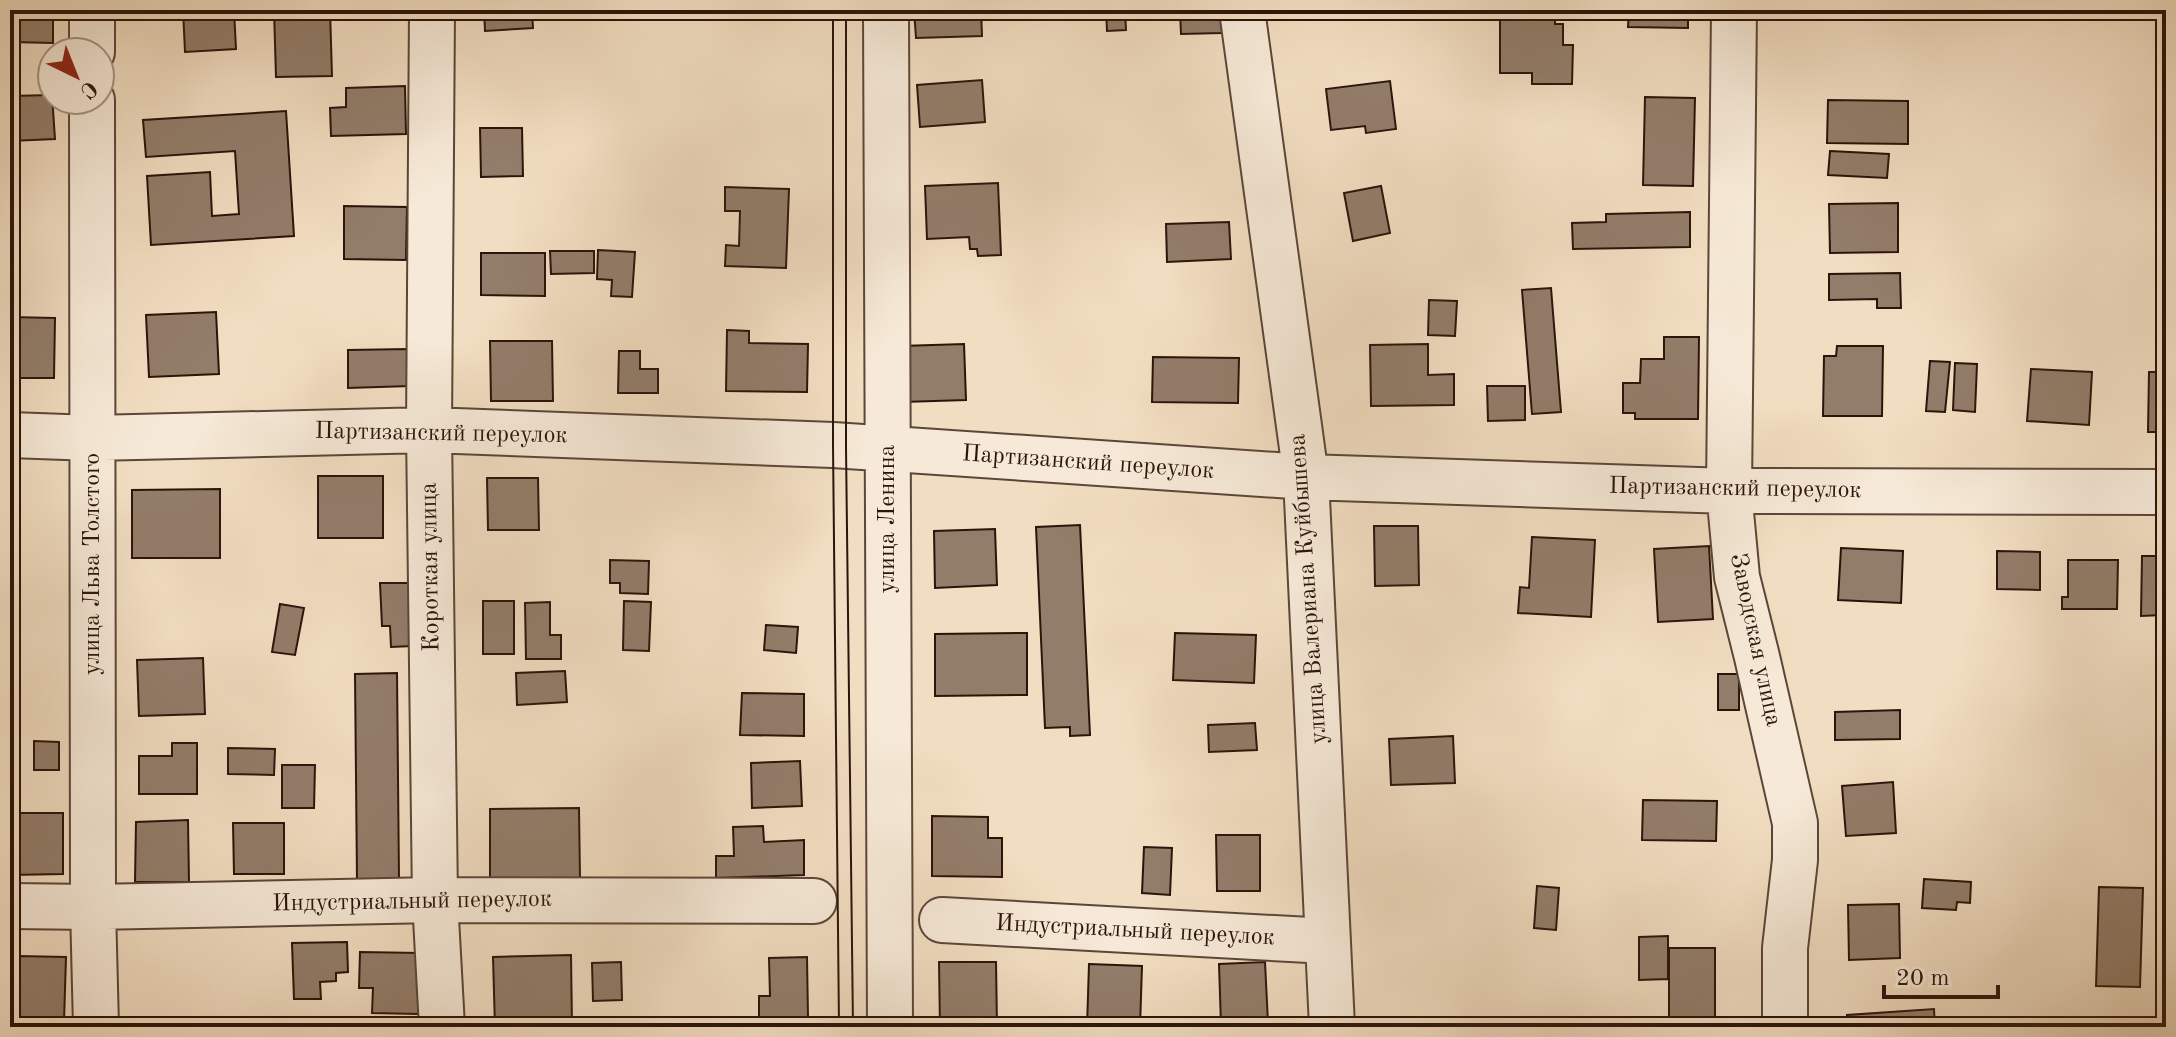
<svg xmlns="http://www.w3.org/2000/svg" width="2176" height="1037" font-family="'Old Standard TT',serif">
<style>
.building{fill:#927d6a;stroke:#2b140b;stroke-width:2}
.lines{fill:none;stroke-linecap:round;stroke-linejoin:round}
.minor-casing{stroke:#5c4638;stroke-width:48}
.minor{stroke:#f6e9d7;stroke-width:44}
.tram{stroke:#2b140b;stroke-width:2}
.labels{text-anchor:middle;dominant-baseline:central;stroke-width:6;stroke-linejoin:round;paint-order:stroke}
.street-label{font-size:24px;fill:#2b140b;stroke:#f6e9d7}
</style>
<rect width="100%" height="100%" fill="#f1ddc1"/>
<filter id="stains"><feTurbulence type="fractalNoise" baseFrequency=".0025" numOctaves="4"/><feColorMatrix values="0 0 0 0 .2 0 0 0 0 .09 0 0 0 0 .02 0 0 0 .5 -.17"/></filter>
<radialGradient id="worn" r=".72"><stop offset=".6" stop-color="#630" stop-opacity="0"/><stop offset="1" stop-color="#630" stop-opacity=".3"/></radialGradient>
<path class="building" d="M10 10H53V43L10 42Z
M183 10H234L236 49 185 52Z
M274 10H330L332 76 276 77Z
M484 10H532L533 28 485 31Z
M914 10H981L982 36 916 38Z
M1106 10H1125L1126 30 1107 31Z
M1180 10H1221L1222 33 1181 34Z
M1331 10H1399L1400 14 1331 16Z
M1500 10H1555V24H1563V45H1573L1572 84H1532V73H1500Z
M1629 10H1688V28L1628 27Z
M1829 10H1894V19L1828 18Z
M982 80 985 122 920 127 917 85Z
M1390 81 1396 129 1366 133 1365 126 1331 130 1326 89Z
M405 86 406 134 331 136 330 108 346 107V88Z
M52 95 55 139 10 141V96Z
M1645 97 1695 98 1693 186 1643 185Z
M1828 100 1908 101V144L1827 143Z
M286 111 294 236 151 245 147 176 210 172 212 216 239 214 235 151 146 157 143 120Z
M480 128H522L523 176 481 177Z
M1830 151 1889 154 1887 178 1828 175Z
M998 183 1001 255 978 256 977 249H970L969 237 927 239 925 186Z
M1381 186 1390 233 1353 241 1344 193Z
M725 187 789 189 786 268 725 266 726 245 739 246 740 211H725Z
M1898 203V252L1830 253 1829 204Z
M344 206 407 207 406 260 344 259Z
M1690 212V247L1573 249 1572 223 1606 222V214Z
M1229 222 1231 259 1167 262 1166 224Z
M598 250 635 252 632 297 611 296 612 280 597 279Z
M550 251H594V273L551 274Z
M481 253H545V296L481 295Z
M1900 273 1901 308H1877V299L1829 300V274Z
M1551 288 1561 412 1532 414 1522 290Z
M1429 300 1457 301 1455 336 1428 335Z
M216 312 219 374 149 377 146 315Z
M10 317 55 318 54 378H10Z
M727 330 749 331V343L808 344 807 392 726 391Z
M1664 337H1699L1698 419H1635V413H1623V383H1640L1641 359H1664Z
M490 341H552L553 401H491Z
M964 344 966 400 903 402 901 346Z
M1428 344V375L1454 374V405L1371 406 1370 345Z
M1837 346H1883L1882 416H1823L1824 356H1836Z
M409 349 410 386 348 388V350Z
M619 351H640V369H658V393H618Z
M1153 357 1239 358 1238 403 1152 402Z
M1930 361 1950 362 1945 412 1926 411Z
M1955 363 1977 364 1975 412 1953 410Z
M2031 369 2092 372 2089 425 2027 421Z
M2149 372H2166V432H2148Z
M1487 386H1525V420L1488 421Z
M318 476H383V538H318Z
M487 478H538L539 530H488Z
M220 489V558H132V490Z
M1080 525 1090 735 1070 736V727L1045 728 1036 527Z
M1374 526H1418L1419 585 1375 586Z
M995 529 997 585 935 588 934 531Z
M1532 537 1595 540 1591 617 1518 613 1520 587 1529 588Z
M1709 546 1713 619 1658 622 1654 549Z
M1841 548 1903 551 1901 603 1838 600Z
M1997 551 2040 552V590L1997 589Z
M2142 556H2163V615L2141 616Z
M610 560 649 561 648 594 620 593V583H610Z
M2068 560H2118L2117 609H2062V597H2068Z
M380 583H411L412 646 391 647 390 626H382Z
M483 601H514V654H483Z
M624 601 651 602 649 651 623 650Z
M550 602V635H561V659H526L525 603Z
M280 604 304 608 295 655 272 652Z
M766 625 798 627 796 653 764 650Z
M1027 633V695L935 696V634Z
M1175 633 1256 635 1254 683 1173 680Z
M203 658 205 714 139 716 137 660Z
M565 671 567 702 517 705 516 673Z
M397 673 399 879H357L355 674Z
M1718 674H1739V710H1718Z
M742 693 804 694V736L740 735Z
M1900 710V739L1835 740V712Z
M1255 723 1257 750 1209 752 1208 725Z
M1453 736 1455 783 1391 785 1389 739Z
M34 741 59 742V770H34Z
M172 743H197V794H139V756H172Z
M228 748 275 749 274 775 228 774Z
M800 761 802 806 752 808 751 763Z
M282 765H315L314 808H282Z
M1893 782 1896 833 1846 836 1842 786Z
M1643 800 1717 801 1716 841 1642 840Z
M579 808 580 879 490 880V809Z
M14 813H63V874L10 875V842H14Z
M932 816 988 817V838H1002V877L932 876Z
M188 820 189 882H135L136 822Z
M233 823H284V874H234Z
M763 826 764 842 804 840V875L716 878V856H734L733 827Z
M1216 835H1260V891H1217Z
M1144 847 1172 848 1170 895 1142 893Z
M1924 879 1971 882 1970 903 1957 902 1956 910 1922 908Z
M1537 886 1559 888 1556 930 1534 928Z
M2099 887 2143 888 2140 987 2096 986Z
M1899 904 1900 958 1849 960 1848 905Z
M1668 936V979L1639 980V937Z
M347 942 348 972 336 973V981L320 982 321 999H294L292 943Z
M1669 948H1715V1024H1669Z
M360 952 420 953 418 1014 372 1013 373 988H359Z
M571 955 572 1027H495L493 957Z
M18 956 66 957 64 1022 16 1021Z
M807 957 808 1017H759V996H770L769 958Z
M621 962 622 1000 593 1001 592 963Z
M939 962H996L997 1027H940Z
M1265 962 1268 1023 1221 1025 1219 964Z
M1089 964 1142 966 1140 1027H1087Z
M1934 1009 1935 1027H1848L1847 1015Z"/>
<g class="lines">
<g class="minor-casing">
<path id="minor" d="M92 10V52
M432 10 429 430 435 900 442 1027
M886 10 890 1027
M1242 10 1306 477 1332 1027
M1734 10 1729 491 1737 577 1757 657 1795 823V860L1785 948V1027
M92 100 93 907 96 1027
M10 435 93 438 429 430 833 445 1306 477 1729 491 2166 492
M10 906 93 907 435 900 814 901
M942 920 1328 941"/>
</g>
<use href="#minor" class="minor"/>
<path class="tram" d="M833 10V445L839 1027
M846 10V447L853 1027"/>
</g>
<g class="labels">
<g class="street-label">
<text transform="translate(441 434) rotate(1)">Партизанский переулок</text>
<text transform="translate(1088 463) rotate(4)">Партизанский переулок</text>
<text transform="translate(1735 489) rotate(1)">Партизанский переулок</text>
<text transform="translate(888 519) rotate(-90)">улица Ленина</text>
<text transform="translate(93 564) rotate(-90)">улица Льва Толстого</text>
<text transform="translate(431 567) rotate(-91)">Короткая улица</text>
<text transform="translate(1309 589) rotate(-94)">улица Валериана Куйбышева</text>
<text transform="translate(1755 640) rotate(78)">Заводская улица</text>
<text transform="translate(412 902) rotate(-1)">Индустриальный переулок</text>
<text transform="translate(1135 931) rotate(3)">Индустриальный переулок</text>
</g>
</g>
<rect width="2176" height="1037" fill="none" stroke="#f1ddc1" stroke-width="40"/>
<rect x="12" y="12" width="2152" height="1013" fill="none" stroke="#2b140b" stroke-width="4"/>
<rect x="20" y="20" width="2136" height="997" fill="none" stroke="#2b140b" stroke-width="2"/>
<g transform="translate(76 76) rotate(137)"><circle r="38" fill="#f6e9d7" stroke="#a59485" stroke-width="2"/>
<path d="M0-6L14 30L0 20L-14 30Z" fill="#8f2418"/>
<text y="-12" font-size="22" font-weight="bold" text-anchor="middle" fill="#2b140b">С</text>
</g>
<path d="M1884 985v12h114v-12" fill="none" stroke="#2b140b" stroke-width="4"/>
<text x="1896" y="985" font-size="24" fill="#2b140b" stroke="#f6e9d7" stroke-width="6" paint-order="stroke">20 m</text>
<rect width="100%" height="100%" filter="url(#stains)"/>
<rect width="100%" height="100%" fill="url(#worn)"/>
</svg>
